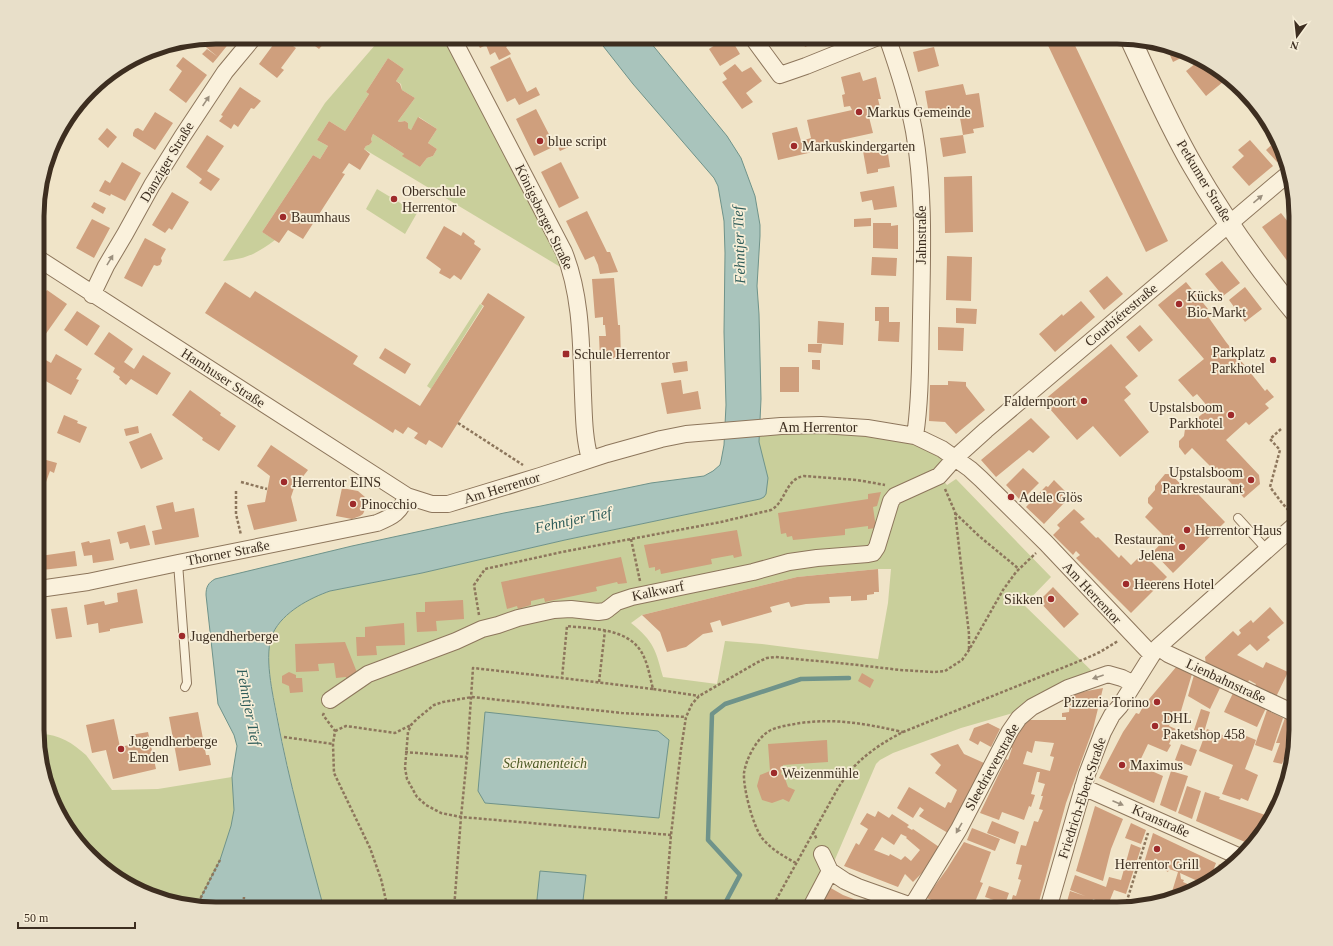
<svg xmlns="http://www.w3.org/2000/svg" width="1333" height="946" font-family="'Times New Roman',serif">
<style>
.green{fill:#c9cf9b;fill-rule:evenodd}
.water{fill:#a9c4bc;stroke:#6f938a}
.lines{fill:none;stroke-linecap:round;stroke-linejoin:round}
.stream{stroke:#6f938a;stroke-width:4.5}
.building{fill:#cf9f7d;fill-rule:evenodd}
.service-casing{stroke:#8d765c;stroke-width:10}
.minor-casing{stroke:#8d765c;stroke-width:18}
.tertiary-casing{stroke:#8d765c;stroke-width:22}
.path{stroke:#8d765c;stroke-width:2.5;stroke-dasharray:3 2;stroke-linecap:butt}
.service{stroke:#faf1dc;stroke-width:8}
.minor{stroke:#faf1dc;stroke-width:16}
.tertiary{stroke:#faf1dc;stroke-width:20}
.oneway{fill:#9c907e}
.poi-dot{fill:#9e2a2b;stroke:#f7eed8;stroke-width:1.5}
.labels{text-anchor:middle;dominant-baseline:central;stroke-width:3.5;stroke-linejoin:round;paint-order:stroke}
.poi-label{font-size:14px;fill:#3d2e20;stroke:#f7eed8;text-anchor:start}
.street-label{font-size:14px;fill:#3d2e20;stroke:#f7eed8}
.park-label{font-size:14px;font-style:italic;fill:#4d5a26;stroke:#f7eed8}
.water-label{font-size:15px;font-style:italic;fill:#2f5d5a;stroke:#f7eed8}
.rim{fill:none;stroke:#3d2e20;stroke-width:5}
</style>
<rect width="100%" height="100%" fill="#f0e4c8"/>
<path class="green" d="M382 37H452L563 253 562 268 364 149 366 146 369 145 372 142 371 139 373 134 404 154 403 156 420 167 427 158 433 156 437 149 428 143 437 129 419 117 411 130 408 128V123L405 121 399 122 398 121 415 98 402 90 401 84 396 81 404 69 388 58 366 92 369 94 345 131 329 121 317 140 328 146 320 159 313 155 262 232 275 240C256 254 246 259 223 261L325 103Z
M377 189 417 213 405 234 366 209Z
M480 304 483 306 431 389 427 386Z
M759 428 891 432 955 458 939 476 947 485 956 479 1051 577 1024 605 1098 677 1013 713 961 728 893 753 880 760 876 764 830 871 810 909H324C306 844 289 780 277 714 273 694 263 652 273 633 284 612 309 598 330 591L422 573 565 540 760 499 768 478 759 446ZM878 569H891L888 603 878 659 762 644 725 641 717 684 663 677C656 651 654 641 631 623L642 615 797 577Z
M39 734C57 733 73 743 86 755L112 790 158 789 232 777C233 788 235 799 234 810 231 845 212 877 196 907L158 899 107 872 61 819 39 753Z"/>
<path class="water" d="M596 37H646L727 136 741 158 755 196 760 225V236L757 286 759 314 761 399 759 442 768 478 766 494 764 497 760 499 565 540 422 573 330 591C310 598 283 612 273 633 263 654 273 695 277 717 289 782 307 845 324 909H204L196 907 220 860 231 826 234 810 232 777 237 746 234 735 218 704 206 595C206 587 208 583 215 579L352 546 504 513 541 506 651 483 704 476 713 471 720 465 721 461 724 445 726 405 724 332 725 253 724 221 718 186 714 178 633 84Z
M485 712 658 731 669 740 659 818 485 803 478 791Z
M540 871 586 875 582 909H536Z"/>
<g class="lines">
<path class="stream" d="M722 909 740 875 708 840 712 714 725 704 801 679 849 678"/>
</g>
<path class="building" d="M216 37H234L218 57 201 43 205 39Z
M279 37H280L296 48 281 68 284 70 277 78 259 64Z
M303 37H323L327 40 319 49Z
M474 37H508L511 43 506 47 511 54 499 60 495 52 490 55 486 45 480 48Z
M727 37H730L740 54 720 66 709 49Z
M801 37H829L805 47Z
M1044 37H1071L1168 241 1146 252Z
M1166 46 1186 51 1191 53 1173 62Z
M934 47 939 66 918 72 913 52Z
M207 49 218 57 213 63 202 54Z
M183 57 207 75 186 103 169 90 182 71 176 66Z
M510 57 527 92 536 87 540 95 519 105 515 98 507 102 490 67Z
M388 58 404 69 396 81 400 84 402 90 415 98 398 121 399 122 405 121 408 123V128L411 130 418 117 437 129 428 143 437 149 433 156 427 158 420 167 402 156 404 154 373 134 371 139 372 142 369 145 366 146 364 149 370 154 360 170 349 163 342 173 345 174 303 239 288 230 279 243 262 232 313 155 320 159 328 146 317 140 329 121 345 131 369 94 366 92Z
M1201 59 1226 74 1229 77 1206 96 1186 71Z
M735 64 742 72 751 67 762 81 746 93 753 102 742 109 722 82 727 79 723 73Z
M860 72 863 81 876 77 881 99H878L881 111 868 113 873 133 841 140 843 145 778 160 772 133 797 127 801 141 811 138 807 120 852 110 850 106 844 107 842 95 845 94 841 77Z
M963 84 966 95 979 93 984 127 973 129 974 133 963 135 960 118 967 117 965 107 929 114 925 91Z
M240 87 261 101 254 109 251 108 238 127 234 124 231 129 219 121 223 116 221 115Z
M536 109 555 146 534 156 516 119Z
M155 112 173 123 155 150 133 136V133L135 129 138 128 143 131Z
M107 128 117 137 108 148 98 139Z
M1273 131 1277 136 1283 157 1277 162 1266 150 1277 140 1271 133Z
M207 135 224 146 207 171 220 179 211 191 199 183 202 179 186 167Z
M963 135 966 153 943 157 940 138Z
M570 138 573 145 560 151 557 145Z
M1250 140 1273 166 1249 186 1232 167 1244 156 1238 150Z
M887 147 890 167 878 169V172L867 174 863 151Z
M122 162 141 173 125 201 111 194 110 196 99 191 105 180 110 183Z
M561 162 579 198 559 208 541 172Z
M972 176 973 232 945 233 944 177Z
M894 186 897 207 874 210 872 200 862 202 860 192Z
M172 192 189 202 172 230 169 228 165 233 152 225Z
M94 202 106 208 103 214 91 207Z
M587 211 606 250 607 252H610L618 272 600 274 598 265 594 256 585 260 566 221Z
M1281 213 1296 232V262L1291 266 1262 227Z
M871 218V226L854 227V219Z
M92 219 110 228 94 258 76 248Z
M873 223H891V226L898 225V249L873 248Z
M444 226 461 236 463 232 475 241 474 244 481 249 461 280 454 275 450 279 439 273 441 269 426 258Z
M145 238 166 249 161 258 162 261 160 265 157 266 154 265 142 287 124 278Z
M947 256 972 257 971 301 946 300Z
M872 257 897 258 896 276 871 275Z
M1222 261 1240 283 1223 296 1205 274Z
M1107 276 1123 294 1104 310 1089 291Z
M614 278 618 325H620L621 358 600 359 599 336H606L605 325H603V317L595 318 592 279Z
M225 282 250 298 255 291 358 356 353 364 420 406 484 306 481 304 488 293 525 317 442 448 429 440 426 445 414 438 418 433 408 427 403 434 395 429 393 433 205 313Z
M1186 282 1208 309 1204 311 1226 342 1265 391 1267 389 1274 397 1265 404 1269 408 1249 425 1246 422 1226 440 1259 475 1260 484 1244 498 1217 467 1214 470 1192 448 1185 455 1179 447V441L1184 436 1185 429 1209 408 1197 394 1193 397 1178 380 1204 359 1158 305Z
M1245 287 1262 309 1245 322 1229 300Z
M47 290 67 304 45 335 39 331V302Z
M1081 301 1095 317 1055 352 1039 334 1062 314 1063 316Z
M875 307H889V322H900L899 342 878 341 879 321H875Z
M956 308 977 309 976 324 956 323Z
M77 311 100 326 87 346 64 330Z
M818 321 844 323 843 345 817 343Z
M1140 325 1153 340 1139 352 1126 337Z
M938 327 964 328 963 351 938 350Z
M109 332 133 349 124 362 134 369 143 355 171 373 157 395 131 379 126 385 119 379 120 377 113 372 115 368 94 354Z
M808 344H822L821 353 808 352Z
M1111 344 1138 376 1125 387 1131 394 1124 400 1149 432 1120 457 1093 426 1077 440 1043 401Z
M385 348 411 364 405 374 379 358Z
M39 354 46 356 44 359 51 363 56 354 82 369 76 379 79 380 71 395 42 379 44 376 39 372Z
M812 360H820V370L812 369Z
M687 361 688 371 674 373 672 363Z
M780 367H799V392H780Z
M681 380 683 394 698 391 701 409 667 414 661 383Z
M948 381 966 382V386L985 410 956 434 945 422 929 421 930 385H948Z
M190 390 221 413 220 415 236 426 219 451 202 440 203 438 172 415Z
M64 415 78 421 77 423 87 427 80 443 57 433Z
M1031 418 1050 437 1033 453 1029 450 996 477 981 460Z
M138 426 139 433 126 436 124 429Z
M39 432 46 435 41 450 39 449Z
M151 433 163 459 141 469 129 442Z
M271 445 308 470 294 488 291 497 297 521 254 530 247 505 265 502 270 476 257 466Z
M39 458 57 463 54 473 50 471 46 482 39 480Z
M1023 468 1039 483 1021 501 1006 485Z
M1165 474H1170L1193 495 1194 494H1198L1225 522 1173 573 1153 552 1166 538 1145 517 1153 508 1148 503V498L1155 490V486Z
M1054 480 1069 495 1062 502 1064 503 1044 524 1026 507 1046 486 1048 487Z
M39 488 45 490 43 498 39 497Z
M342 488 358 491 365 497 366 507 363 514 360 516 352 519 336 516Z
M881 492 877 506 873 507 876 528 868 529V526L845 529V535L793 540 792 536 787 537 786 533 781 534 778 513 868 499V494Z
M173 502 175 512 194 508 199 537 155 545 152 531 162 529 156 506Z
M1074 509 1085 519 1080 522 1096 538 1098 537 1119 558 1121 555 1131 565 1143 553 1167 577 1131 613 1076 558 1080 555 1076 551 1073 555 1053 535 1060 528 1057 525Z
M145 525 150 545 130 549 128 542 120 544 117 532Z
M737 530 742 556 734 558 733 555 711 559 712 564 661 574 660 569 655 571V567L649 568 644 545Z
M110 539 114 560 93 563 92 555 84 556 81 543 89 541 90 543Z
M75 551 77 566 42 570 40 556Z
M621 557 627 583 618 584 617 582 596 587 597 591 545 602 544 598 531 601V605L518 609 517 606 507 609 501 582Z
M878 569 879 592H874V594L867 595V600L851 601V596L829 597 830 603 806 604 791 607 789 602 770 607 772 612 722 626 720 620 710 623 713 632 703 634 686 647 667 652 660 632 642 615 797 577Z
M1296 581V592L1290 586Z
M1053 587 1079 614 1064 628 1039 601Z
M137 589 143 623 110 629V631L99 633 98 623 87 625 84 605 104 601 105 605 118 602 117 593Z
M463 600 464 619 436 621 437 631 417 632 416 612H425V602Z
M67 607 72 637 56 639 51 609Z
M1270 607 1284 623 1267 637 1270 640 1257 651 1250 644 1237 655 1263 668 1266 662 1288 672 1276 697 1254 687 1256 684 1249 680 1247 684 1206 665 1205 657 1233 631 1238 636 1241 633 1239 630 1251 620 1253 623Z
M404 623 405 645 376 646 377 655 357 656 356 637H365V627Z
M345 642 358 675 346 679V677L336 678 334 663 318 664 319 671 296 672 295 644Z
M1177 666 1192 674 1178 721 1173 718 1169 726 1176 729 1169 744 1171 745 1167 752 1148 744 1138 765 1163 776 1154 803 1099 778 1123 732 1136 713 1139 714 1144 705Z
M289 672 296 675V678H302L303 692 290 693 289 686 282 683V676Z
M862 673 874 680 870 688 858 681Z
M1194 675 1220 688 1210 709 1188 696Z
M1103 688 1093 729 1066 803 1037 909H1009L1013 895 1016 896 1021 880 1018 879 1022 865 1016 864 1021 845 1026 846 1034 821 1038 822 1043 810 1039 809 1043 796H1041L1045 784 1038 782 1040 772H1037L1031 794 1035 795 1031 807 1029 806 1024 820 1002 812 999 820 980 813 1006 759 1008 760 1012 748 1010 747 1023 723 1028 720H1066V717H1062V713L1069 712 1071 694ZM1035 741 1054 743 1050 756 1054 757 1050 771 1023 764 1027 751 1032 753Z
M1233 693 1266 708 1257 727 1224 712Z
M1201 709 1210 712 1202 739 1192 736Z
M1267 710 1283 718 1272 751 1255 745Z
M198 712 206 755H209L211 765 179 771 169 717Z
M1285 718 1296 723V726L1282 764 1273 762 1280 743H1276Z
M114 719 120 747 134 744 131 735 148 732 156 769 113 779 106 750 92 753 86 725Z
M988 723 1000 729 991 747 980 741 978 745 969 740 974 728Z
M1207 729 1241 742 1244 735 1256 740 1245 769 1258 775 1248 801 1241 798 1240 800 1222 794 1233 765 1199 751Z
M1295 730 1296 742 1294 752 1288 750Z
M827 740 828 762 783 765 781 774 784 776 788 787 795 790 789 802 783 799 772 803 762 800 757 786 760 775 770 771 768 744Z
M958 744 964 754 984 763 973 787 948 833 919 816 924 810 920 807 913 818 897 808 909 787 945 808 948 802 951 803 957 790 935 773 941 765 930 754Z
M1181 744 1197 750 1191 766 1175 760Z
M1171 771 1188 776 1176 812 1160 805Z
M1187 786 1201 791 1192 819 1178 813Z
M1205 792 1220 797 1219 799 1271 817 1259 839 1252 845 1196 821Z
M1095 806 1123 819 1111 849 1103 881 1076 871Z
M878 811 889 818 892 814 909 825 907 827 912 830 913 829 942 849 934 861 913 882 905 874 898 887 844 866 856 843 859 845 868 829 860 824 867 813 875 817ZM901 834 907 837 906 838 920 850 911 861 905 856 901 860 890 854 889 856 874 850 882 837 894 845Z
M992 821 1019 832 1015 844 987 833Z
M1131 823 1146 830 1141 844 1125 838Z
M972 828 1000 839 995 851 967 840Z
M1153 833 1216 863 1210 879 1197 890 1174 896 1171 895 1178 872 1169 869 1168 872 1165 870V867L1161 866V868L1144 863ZM1180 873 1202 883 1201 886 1194 883 1192 886 1183 882 1184 880 1181 879Z
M964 842 991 852 980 882 983 883 972 909H957L926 898 947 869Z
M1131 844 1141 848 1126 894 1114 890 1108 905 1093 899 1089 909H1077L1066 905 1070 891 1085 896 1070 890 1075 875 1106 887 1109 877 1121 880Z
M1219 864 1225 867 1215 875Z
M989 886 1009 893 1005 904 985 897Z
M829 887 843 895 880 909H817Z"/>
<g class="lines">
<g class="service-casing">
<path id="service" d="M1238 518 1267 550
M178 563 187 683 185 687"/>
</g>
<g class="minor-casing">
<path id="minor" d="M452 37 564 252C582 297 581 347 583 395 584 417 584 438 590 459
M752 37 780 75 806 66 878 37
M887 37C898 68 908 99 914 131 925 193 922 255 921 318 920 357 921 397 915 436
M39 259 407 496 432 504H448L540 476 607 454 661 439 686 434 781 426 821 425 867 428 915 436 942 449 970 469 981 479 1046 543 1152 655
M92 295 106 266 125 234 152 185 182 137 225 72 254 37
M39 589 88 582 178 563 377 523C394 516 399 513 407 496
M1158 647 1168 654 1296 714
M330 700 368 674 456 641 482 629 498 625 518 618 554 610 571 609 598 612 605 611 608 609 617 602 632 597 753 572 789 562 817 558 868 554 873 553 877 547 891 501 895 496 939 476 955 458 986 430 1288 174
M1083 787 1238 856
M822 854 830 871 845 881 858 887 920 909
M912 906 959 829 1010 731 1019 718 1032 707 1068 688 1108 674 1122 678 1134 684
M810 909 830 871
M1048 909 1087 774 1103 732 1112 715 1120 706 1152 655 1158 647 1296 524"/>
</g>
<g class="tertiary-casing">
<path id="tertiary" d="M1130 38C1150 81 1169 125 1193 166 1223 218 1258 267 1296 313"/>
</g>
<path class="path" d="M458 423 523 465
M1281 429 1270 439 1280 450 1270 487 1282 503 1290 512
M241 482 267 489
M945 489 955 512 969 634V649
M236 491V514L241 535
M955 513 979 536 1019 569
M631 539 640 581
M479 615 474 585 485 569 562 552 721 522 771 510C786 502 785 479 804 476L857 480 885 485
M599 682 605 630
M653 689 562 678 567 626C592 629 628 628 642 653 648 664 650 677 653 689L699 696
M324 713 323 715 335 731 333 744 334 773 370 848 381 879 388 909
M335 731 346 726 395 733 411 725
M284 737 333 744
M405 752 467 757
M813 831 817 840
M671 835 461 817 441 813 426 805 417 797 407 779 405 768 408 732 411 725 418 718 434 705 443 702 472 697 622 713 686 717
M796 863C783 856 771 849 762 838 753 826 743 788 744 773 746 759 757 737 771 730 780 726 790 725 800 723 838 718 866 724 903 732
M196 907 220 860
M1125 907 1148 833
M243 909 244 897
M454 909 461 817 467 757 473 668 562 678
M665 909 671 835 681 749 686 717 692 704 699 696 758 662 767 658 775 657 849 664 900 670 934 672 945 671 962 660 969 650 1003 590 1016 572 1036 553
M771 909 838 788C842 782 846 776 851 770 865 754 885 741 903 732L1087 658 1100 652 1118 641"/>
<use href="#service" class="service"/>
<use href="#minor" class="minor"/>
<use href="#tertiary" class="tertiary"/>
</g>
<defs><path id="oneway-solid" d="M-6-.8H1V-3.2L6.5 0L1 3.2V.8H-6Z"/></defs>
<g class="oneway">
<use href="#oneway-solid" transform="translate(206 101) rotate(-56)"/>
<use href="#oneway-solid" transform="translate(1258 199) rotate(-40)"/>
<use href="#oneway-solid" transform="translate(110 260) rotate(-59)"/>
<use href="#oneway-solid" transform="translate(1098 677) rotate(161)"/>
<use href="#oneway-solid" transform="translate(1118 803) rotate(23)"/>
<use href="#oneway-solid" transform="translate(959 828) rotate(120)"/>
</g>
<g class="poi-dot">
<circle cx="859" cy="112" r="4"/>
<circle cx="540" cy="141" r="4"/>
<circle cx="794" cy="146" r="4"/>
<circle cx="394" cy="199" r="4"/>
<circle cx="283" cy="217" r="4"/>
<circle cx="1179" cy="304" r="4"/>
<rect x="562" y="350" width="8" height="8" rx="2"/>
<circle cx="1273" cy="360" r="4"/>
<circle cx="1084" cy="401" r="4"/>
<circle cx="1231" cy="415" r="4"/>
<circle cx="1251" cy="480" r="4"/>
<circle cx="284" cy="482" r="4"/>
<circle cx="1011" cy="497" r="4"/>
<circle cx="353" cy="504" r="4"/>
<circle cx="1187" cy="530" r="4"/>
<circle cx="1182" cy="547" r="4"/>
<circle cx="1126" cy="584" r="4"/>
<circle cx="1051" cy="599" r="4"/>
<circle cx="182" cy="636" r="4"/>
<circle cx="1157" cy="702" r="4"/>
<circle cx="1155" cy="726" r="4"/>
<circle cx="121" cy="749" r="4"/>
<circle cx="1122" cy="765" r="4"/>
<circle cx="774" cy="773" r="4"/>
<circle cx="1157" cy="849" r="4"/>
</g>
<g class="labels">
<g class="poi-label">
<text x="867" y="112">Markus Gemeinde</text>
<text x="548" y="141">blue script</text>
<text x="802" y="146">Markuskindergarten</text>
<text x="402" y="191">Oberschule<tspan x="402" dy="16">Herrentor</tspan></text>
<text x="291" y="217">Baumhaus</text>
<text x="1187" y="296">Kücks<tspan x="1187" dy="16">Bio-Markt</tspan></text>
<text x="1265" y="352" text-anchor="end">Parkplatz<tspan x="1265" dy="16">Parkhotel</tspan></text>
<text x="574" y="354">Schule Herrentor</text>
<text x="1076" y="401" text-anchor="end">Faldernpoort</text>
<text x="1223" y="407" text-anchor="end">Upstalsboom<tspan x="1223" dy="16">Parkhotel</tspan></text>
<text x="1243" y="472" text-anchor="end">Upstalsboom<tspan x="1243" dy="16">Parkrestaurant</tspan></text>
<text x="292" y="482">Herrentor EINS</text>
<text x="1019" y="497">Adele Glös</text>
<text x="361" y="504">Pinocchio</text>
<text x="1195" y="530">Herrentor Haus</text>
<text x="1174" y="539" text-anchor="end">Restaurant<tspan x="1174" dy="16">Jelena</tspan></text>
<text x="1134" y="584">Heerens Hotel</text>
<text x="1043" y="599" text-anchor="end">Sikken</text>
<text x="190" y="636">Jugendherberge</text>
<text x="1149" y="702" text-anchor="end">Pizzeria Torino</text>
<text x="1163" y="718">DHL<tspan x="1163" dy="16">Paketshop 458</tspan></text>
<text x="129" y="741">Jugendherberge<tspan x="129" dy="16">Emden</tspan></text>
<text x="1130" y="765">Maximus</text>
<text x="782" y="773">Weizenmühle</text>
<text x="1157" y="864" text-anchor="middle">Herrentor Grill</text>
</g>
<g class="street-label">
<text transform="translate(167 162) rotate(-59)">Danziger Straße</text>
<text transform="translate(1204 181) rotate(59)">Petkumer Straße</text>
<text transform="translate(544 217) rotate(64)">Königsberger Straße</text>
<text transform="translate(921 235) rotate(-90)">Jahnstraße</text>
<text transform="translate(1121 315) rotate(-40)">Courbiérestraße</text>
<text transform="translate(223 378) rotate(33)">Hamhuser Straße</text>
<text x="818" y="427">Am Herrentor</text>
<text transform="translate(502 488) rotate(-17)">Am Herrentor</text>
<text transform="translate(228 553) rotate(-11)">Thorner Straße</text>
<text transform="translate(658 591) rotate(-12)">Kalkwarf</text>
<text transform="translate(1092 593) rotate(47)">Am Herrentor</text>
<text transform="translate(1226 681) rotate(25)">Lienbahnstraße</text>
<text transform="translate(992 767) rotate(-61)">Sleedrieverstraße</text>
<text transform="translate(1082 798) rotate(-72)">Friedrich-Ebert-Straße</text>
<text transform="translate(1161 821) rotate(24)">Kranstraße</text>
</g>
<g class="park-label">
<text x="545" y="763">Schwanenteich</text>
</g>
<g class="water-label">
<text transform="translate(739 245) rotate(-92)">Fehntjer Tief</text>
<text transform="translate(573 520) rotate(-12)">Fehntjer Tief</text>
<text transform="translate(249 707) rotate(79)">Fehntjer Tief</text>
</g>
</g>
<path d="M0 0H1333V946H0ZM216 44H1117A172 172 0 0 1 1289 216V730A172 172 0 0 1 1117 902H216A172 172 0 0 1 44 730V216A172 172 0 0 1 216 44Z" fill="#e8dfc9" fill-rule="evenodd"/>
<path class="rim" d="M216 44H1117A172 172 0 0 1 1289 216V730A172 172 0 0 1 1117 902H216A172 172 0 0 1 44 730V216A172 172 0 0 1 216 44Z"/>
<g transform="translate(1297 36) rotate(195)" stroke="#f7eed8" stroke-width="3" paint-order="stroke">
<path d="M0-3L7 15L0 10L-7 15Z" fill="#3d2e20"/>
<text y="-6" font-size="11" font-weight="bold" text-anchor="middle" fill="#3d2e20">N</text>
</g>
<path d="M18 922v6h117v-6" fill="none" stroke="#3d2e20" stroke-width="2"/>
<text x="24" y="922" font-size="12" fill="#3d2e20" stroke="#f7eed8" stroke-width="3" paint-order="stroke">50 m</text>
</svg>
